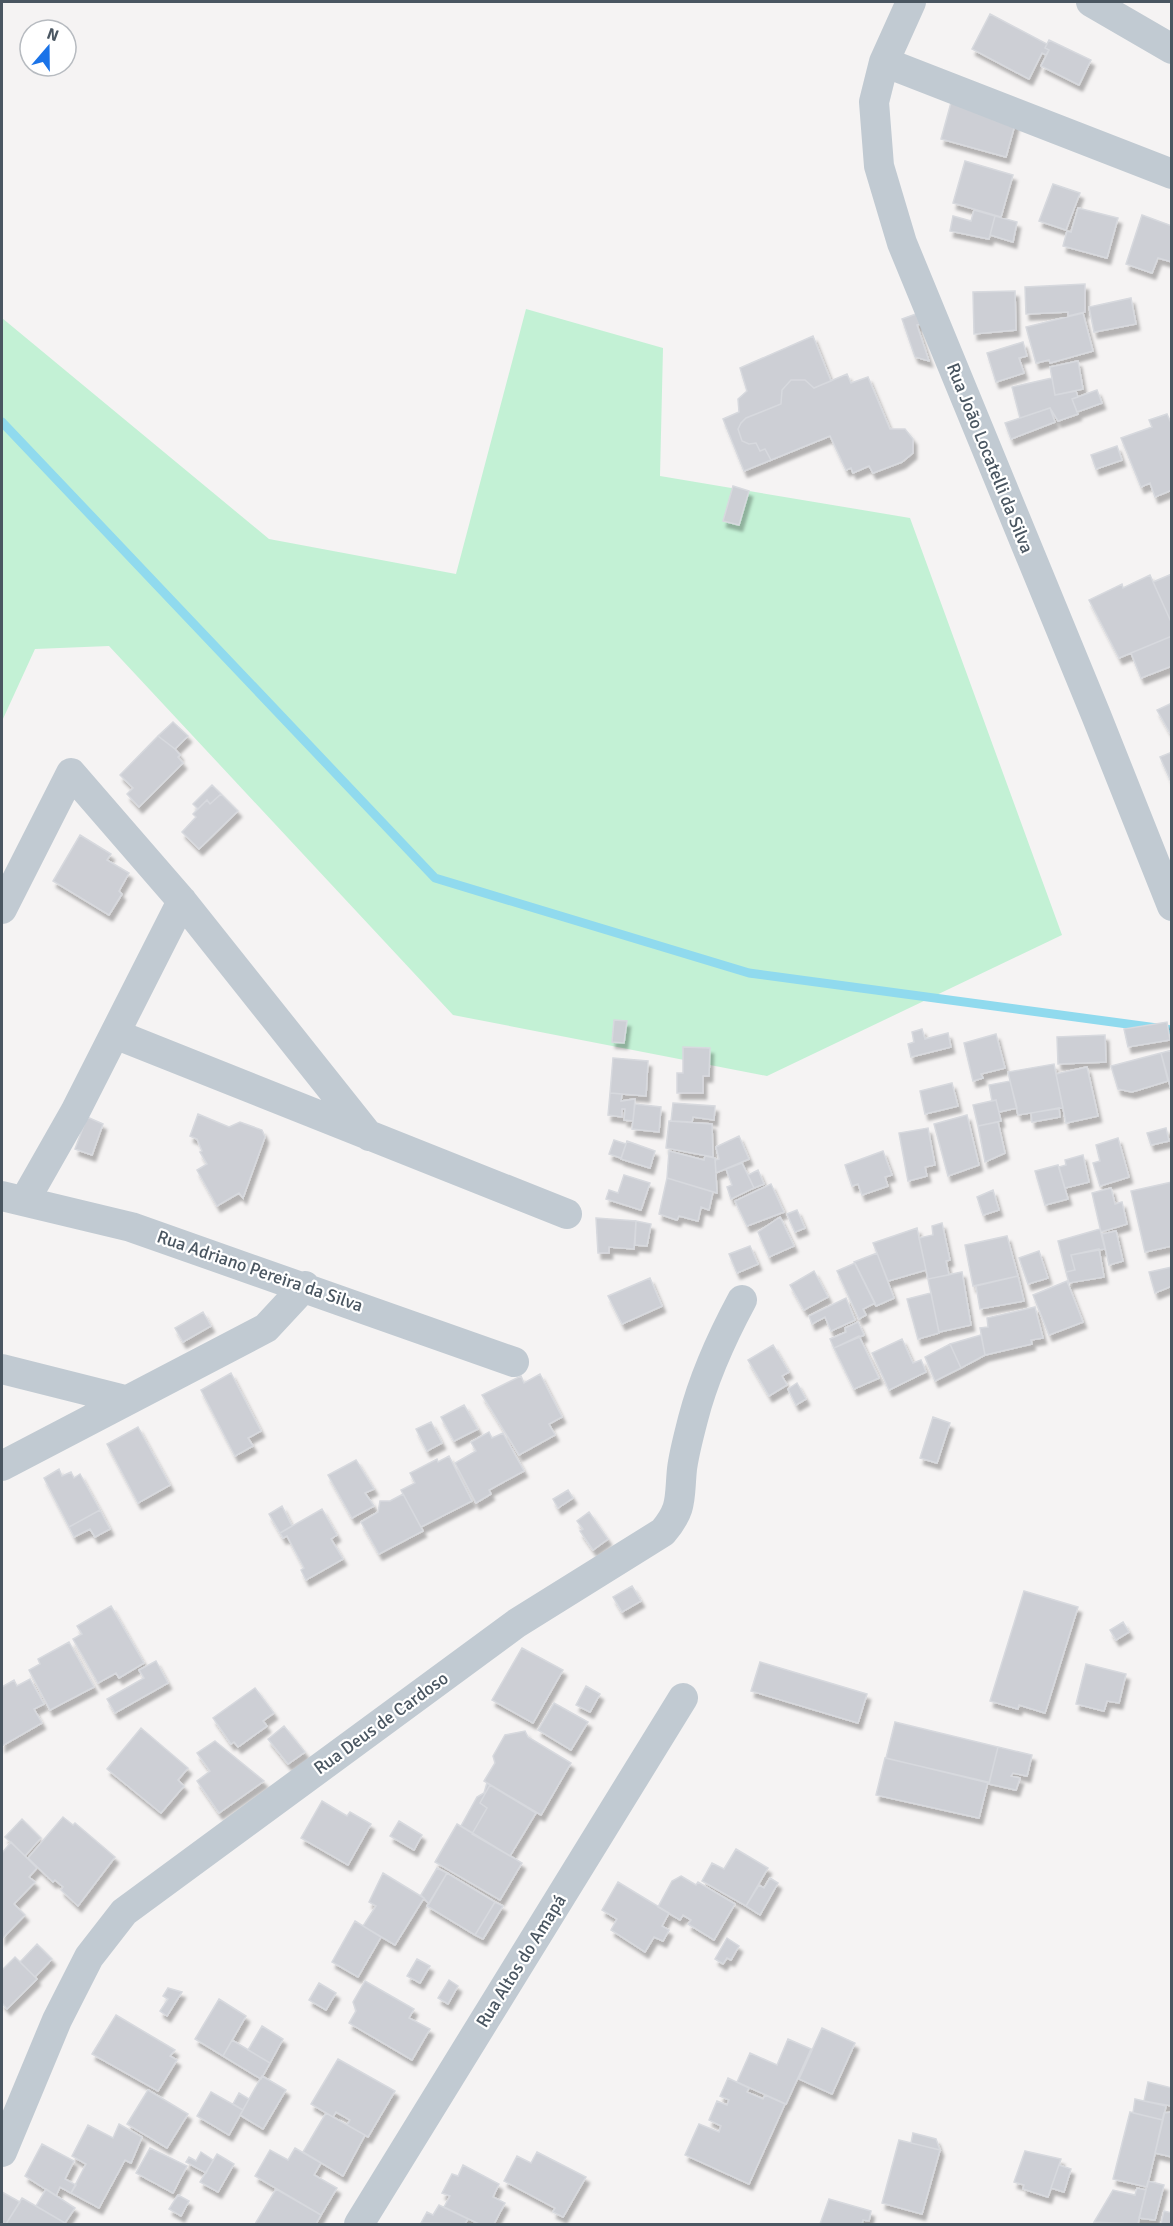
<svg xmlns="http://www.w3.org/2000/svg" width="1173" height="2226" font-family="Signika,sans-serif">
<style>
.green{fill:#c3f1d5}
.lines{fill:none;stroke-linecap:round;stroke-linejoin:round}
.stream{stroke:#90daee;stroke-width:9}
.building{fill:#cdcfd5;stroke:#d7d9de;stroke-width:1.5;filter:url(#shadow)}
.minor{stroke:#c1cad2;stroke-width:30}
.labels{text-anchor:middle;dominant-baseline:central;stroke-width:4.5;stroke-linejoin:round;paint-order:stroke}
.street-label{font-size:18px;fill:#4a5661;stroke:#fff}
</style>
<defs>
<filter id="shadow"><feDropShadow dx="3.5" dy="6" stdDeviation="1.5" flood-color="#0004"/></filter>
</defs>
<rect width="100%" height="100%" fill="#f5f3f3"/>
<path class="green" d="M526 309 663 348 660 476 910 518 1062 935 767 1076 453 1015 109 646 35 649 2 721V318L269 539 456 574Z"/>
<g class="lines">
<path class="stream" d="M2 422 435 878 749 973 1172 1030"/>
</g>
<path class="building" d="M990 14 1047 44 1045 48 1049 50 1046 55 1042 53 1029 79 972 49Z
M1049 40 1091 60 1079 85 1041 66 1049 50 1045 48Z
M952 99 1017 117 1006 157 941 139Z
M965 161 1013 175 1001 217 953 203Z
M1053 184 1080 193 1066 230 1039 221Z
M1078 208 1118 218 1107 258 1063 246 1067 231 1071 232Z
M974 210 995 216 989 239 950 231 953 216 971 221Z
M1142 215 1172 226V262L1158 258 1152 273 1126 264Z
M995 216 1017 222 1013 242 990 235Z
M1085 284V312L1068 316V312L1026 314 1025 287Z
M1015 291 1016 330 974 334 973 292Z
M1131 298 1136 324 1094 332 1089 307Z
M1083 313 1093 351 1050 363 1049 360 1036 363 1026 327Z
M916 314 920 324 917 325 929 361 915 357 902 319Z
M813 336 831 381 814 388 805 380H791L782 390 781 404 746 418 741 423 738 429 742 441 749 444 756 443 760 451 765 449 771 460 744 471 723 419 739 412 738 399 747 391 740 368Z
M1023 342 1027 356 1019 358 1024 373 996 382 987 353Z
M1078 361 1083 389 1055 395 1050 367Z
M847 374 851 383 868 377 890 429H905L913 439V453L902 462 873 473 869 466 853 473 851 468 846 470 830 436 771 460 765 449 760 451 756 443 749 444 742 441 738 429 741 423 746 418 781 404 782 390 791 380H805L814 388Z
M1052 378 1055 395 1076 391 1078 397 1072 399 1078 414 1058 421 1050 408 1020 418 1012 387Z
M1097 390 1102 403 1077 412 1072 399Z
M1050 408 1055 422 1011 439 1005 423Z
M1167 414 1172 425V490L1155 497 1150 483 1141 487 1121 438 1152 427 1149 420Z
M1117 446 1122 460 1096 469 1091 455Z
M733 486 749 491 739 525 723 521Z
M1172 574V624L1153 582Z
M1150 575 1172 624V636L1119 658 1089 600 1122 584 1123 588Z
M1172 636V666L1141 678 1131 653Z
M1172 703V732L1170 733 1157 710Z
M173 722 188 736 175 749 158 736Z
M158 736 175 749 180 755 178 757 183 763 139 807 127 794 133 788 120 775Z
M1172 752V784L1160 757Z
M212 785 221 794 210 804 207 800 198 809 193 804Z
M221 794 238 811 199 849 182 832 196 817 193 814 207 800 210 804Z
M80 835 111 854 107 860 129 873 119 891 122 894 109 915 53 881Z
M614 1020 627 1021 624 1043 612 1042Z
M1167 1022 1170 1040 1128 1047 1124 1029Z
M922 1029 925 1039 948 1033 951 1047 911 1057 908 1044 914 1042 912 1032Z
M996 1034 1005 1068 981 1074 983 1078 973 1081 964 1043Z
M1105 1035 1106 1062 1058 1064 1057 1037Z
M683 1047 710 1048 709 1076H703V1093H677V1073H683Z
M1172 1050V1089H1171L1161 1053Z
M1161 1053 1168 1081 1132 1092 1118 1089 1111 1066Z
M613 1058 648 1061 646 1096 610 1093Z
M1054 1064 1063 1108 1018 1115 1008 1072Z
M1087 1067 1098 1116 1066 1123 1056 1074Z
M1010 1081 1017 1108 999 1112 996 1100 992 1101 989 1085Z
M952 1083 958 1106 925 1114 920 1091Z
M610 1093 622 1094 621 1101 635 1099 633 1121 624 1120 625 1109H622V1117L608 1115Z
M996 1100 1001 1121 978 1126 973 1105Z
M673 1103 715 1106 714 1120 693 1117 692 1122 671 1121Z
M635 1104 661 1107 659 1132 632 1129Z
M1059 1108 1060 1117 1032 1122 1031 1113Z
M198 1114 229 1127 240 1122 262 1130 265 1137 243 1198 239 1193 217 1206 197 1170 207 1164 200 1152 202 1151 197 1139 190 1136Z
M967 1115 979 1165 948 1176 934 1124Z
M87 1117 103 1124 92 1155 75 1149Z
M669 1121 712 1124 713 1157 666 1148Z
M998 1122 1005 1153 985 1162 978 1126Z
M928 1128 935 1165 925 1167 927 1176 908 1181 899 1133Z
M1166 1128 1169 1141 1151 1145 1147 1133Z
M739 1136 749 1159 716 1173 715 1160 719 1159 716 1147Z
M1118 1138 1129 1177 1100 1186 1093 1163 1100 1161 1096 1145Z
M614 1140 626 1144 621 1158 609 1154Z
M627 1141 655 1151 650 1168 621 1159Z
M669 1151 704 1160 705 1156 715 1158 717 1193 667 1178Z
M883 1151 892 1175 885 1177 888 1186 862 1195 858 1184 852 1186 845 1165Z
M1083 1155 1089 1182 1065 1188 1059 1167 1066 1165 1065 1160Z
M742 1163 754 1188 731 1199 727 1187 732 1185 726 1169Z
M1058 1165 1068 1199 1045 1205 1035 1171Z
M758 1170 764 1184 754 1188 748 1175Z
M624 1175 650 1183 641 1210 606 1199 609 1190 618 1193Z
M667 1178 713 1192 709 1210 701 1207 698 1221 679 1216 677 1220 659 1214Z
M1172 1182V1246L1145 1252 1131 1191Z
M771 1184 784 1212 747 1226 735 1201Z
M1111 1188 1115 1204 1122 1202 1127 1224 1101 1232 1092 1193Z
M993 1190 999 1210 983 1215 977 1197Z
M797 1210 805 1228 795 1232 787 1214Z
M780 1217 794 1246 769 1257 758 1232Z
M596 1218 636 1221 634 1249 609 1247V1253H598Z
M636 1221 651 1224 647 1246 635 1245Z
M942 1223 950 1260 946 1261 949 1275 928 1279 919 1238 933 1235 932 1226Z
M917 1228 926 1270 888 1281 873 1243Z
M1100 1229 1105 1249 1071 1255 1075 1270 1066 1272 1058 1241Z
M1116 1231 1123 1261 1109 1265 1102 1234Z
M1007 1236 1018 1276 973 1286 965 1245Z
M750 1246 758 1264 737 1273 729 1254Z
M1099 1249 1104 1277 1069 1283 1066 1272 1075 1270 1071 1255Z
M1039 1251 1048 1278 1028 1284 1019 1258Z
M877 1253 894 1298 876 1306 854 1262Z
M855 1263 875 1303 863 1309 866 1315 859 1319 837 1271Z
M1172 1267V1286L1155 1293 1149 1272Z
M814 1271 828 1297 804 1310 790 1285Z
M962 1272 971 1325 939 1332 928 1279Z
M1018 1276 1024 1301 980 1309 976 1286Z
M650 1278 662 1306 622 1324 608 1296Z
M1067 1281 1083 1322 1049 1335 1033 1295Z
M931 1293 939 1333 918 1339 907 1299Z
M846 1298 855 1320 831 1331 825 1317 812 1324 809 1316Z
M1035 1307 1043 1338 1031 1340 1032 1344 985 1355 980 1328 988 1327 987 1318Z
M203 1312 211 1326 183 1342 175 1328Z
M858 1322 864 1335 834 1348 830 1339 846 1332 845 1328Z
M981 1335 985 1355 961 1368 950 1344Z
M859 1336 879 1378 854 1389 834 1348Z
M902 1339 913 1363 921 1360 926 1372 889 1390 872 1353Z
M950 1344 961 1368 935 1381 925 1357Z
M773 1345 789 1372 782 1376 787 1385 769 1396 748 1360Z
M231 1373 261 1431 248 1438 253 1446 235 1456 201 1390Z
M540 1374 562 1417 549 1424 555 1435 519 1455 482 1395 521 1376 524 1383Z
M797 1383 806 1399 796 1405 788 1389Z
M464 1405 478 1429 454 1441 441 1417Z
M933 1417 950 1423 937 1463 920 1458Z
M431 1422 442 1443 427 1451 416 1429Z
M138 1427 170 1485 138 1503 107 1444Z
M489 1432 492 1438 503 1433 524 1471 489 1490 491 1494 476 1503 455 1463 476 1451 471 1442Z
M449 1456 472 1501 421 1527 401 1490 415 1483 410 1473 437 1459 438 1462Z
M356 1460 374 1489 365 1493 374 1506 352 1518 328 1475Z
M59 1469 62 1476 71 1472 74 1478 80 1474 100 1510 69 1527 44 1478Z
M568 1490 573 1498 558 1508 553 1499Z
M403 1494 423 1531 379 1554 361 1522 378 1512 380 1501H390Z
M282 1506 292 1526 280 1533 269 1514Z
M322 1509 337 1535 331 1539 343 1559 306 1580 301 1570 304 1568 287 1536 283 1538 280 1533Z
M100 1510 110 1529 95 1537 90 1529 74 1537 69 1527Z
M589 1512 608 1539 593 1550 580 1531 583 1529 577 1521Z
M632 1586 641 1601 622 1612 613 1597Z
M1024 1591 1078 1607 1045 1713 1019 1705 1018 1709 990 1701Z
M111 1606 144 1663 119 1678 116 1673 98 1683 73 1639 82 1634 77 1626Z
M1123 1622 1129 1632 1116 1640 1110 1630Z
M69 1642 94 1687 50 1710 29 1670 40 1664 38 1659Z
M522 1648 563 1670 533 1723 492 1700Z
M156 1661 168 1683 115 1713 107 1699 144 1678 139 1670Z
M760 1662 867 1694 858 1723 751 1691Z
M1086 1664 1126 1674 1119 1703 1107 1701 1104 1711 1076 1704Z
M30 1679 44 1704 34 1709 42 1723 2 1746V1687L14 1680 17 1686Z
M586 1686 600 1694 590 1712 576 1705Z
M255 1688 274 1713 263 1721 267 1726 238 1747 234 1742 231 1744 213 1718Z
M554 1703 588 1722 571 1750 538 1730Z
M895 1722 998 1747 989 1783 886 1758Z
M284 1726 305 1752 288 1764 268 1739Z
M141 1728 188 1768 178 1780 184 1786 161 1813 107 1769Z
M525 1731 528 1737 571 1763 541 1815 484 1781 495 1763 493 1756 505 1735Z
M215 1741 264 1781 219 1813 197 1781 210 1771 197 1753Z
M998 1747 1032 1755 1027 1776 1013 1773 1011 1776 1020 1778 1016 1790 989 1784Z
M885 1758 988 1782 979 1818 876 1795Z
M487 1783 536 1813 510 1856 461 1826 477 1797 484 1793Z
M490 1785 536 1813 510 1856 472 1834 487 1808 480 1803Z
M322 1801 347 1816 350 1812 371 1824 348 1865 301 1838Z
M63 1817 73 1825 75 1823 115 1857 78 1906 61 1890 63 1887 55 1880 53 1882 28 1858Z
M22 1819 41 1838 25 1856 5 1837Z
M399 1821 422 1835 414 1850 390 1836Z
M457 1824 522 1863 500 1900 435 1862Z
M11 1842 37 1868 29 1877 35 1882 14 1904 25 1915 2 1939V1853Z
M736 1849 768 1868 746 1906 702 1881 712 1863 724 1869Z
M437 1868 447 1873 429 1904 421 1895Z
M383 1873 424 1898 395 1945 363 1926 376 1906 369 1902Z
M447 1873 495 1902 475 1935 427 1906Z
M681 1876 696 1885 698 1882 735 1904 714 1940 688 1924 691 1920 683 1915 680 1920 658 1907 672 1881Z
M770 1878 778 1883 760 1915 746 1906 759 1885 764 1888Z
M618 1882 669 1913 662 1926 669 1930 663 1941 654 1937 645 1952 611 1930 617 1919 602 1910Z
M495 1902 503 1906 483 1939 475 1935Z
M355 1921 381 1937 358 1977 332 1962Z
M727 1938 739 1946 731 1960 727 1958 723 1964 715 1959Z
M37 1944 52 1959 35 1977 20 1962Z
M15 1957 37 1979 7 2009 2 2003V1970Z
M417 1959 430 1966 420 1983 407 1976Z
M449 1980 458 1986 448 2004 438 1998Z
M365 1981 414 2009 409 2018 430 2029 412 2060 349 2023 356 2011 353 2002Z
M319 1983 336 1993 326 2010 309 2000Z
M168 1988 182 1992 167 2016 160 2011 168 1999 163 1996Z
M219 1999 246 2016 223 2056 195 2039Z
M116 2015 175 2050 170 2056 177 2060 158 2091 92 2054Z
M262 2026 283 2039 270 2063 248 2050Z
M822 2028 855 2043 832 2094 799 2079Z
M788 2039 811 2049 786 2104 737 2082 750 2053 777 2065Z
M232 2040 270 2063 261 2079 223 2056Z
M338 2059 395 2091 368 2137 347 2125 350 2120 336 2112 333 2117 311 2104Z
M262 2076 286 2090 263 2129 240 2115Z
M728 2078 749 2088 747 2092 763 2099 765 2095 785 2104 749 2184 685 2155 699 2124 719 2132 721 2126 709 2120 717 2101 727 2105 729 2100 720 2096Z
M1148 2082 1172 2088V2106L1144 2101Z
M148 2090 188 2114 167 2148 127 2124Z
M211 2092 243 2110 229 2135 197 2116Z
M239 2093 249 2099 243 2110 233 2104Z
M1135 2099 1166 2106 1163 2120 1133 2113Z
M1130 2112 1163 2120 1147 2187 1113 2179Z
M1172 2112V2157L1155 2153 1164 2113Z
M326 2113 365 2135 343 2176 303 2152Z
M119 2124 142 2137 131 2163 125 2160 99 2208 71 2193 86 2164 72 2156 88 2125 113 2138Z
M913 2133 936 2139 940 2150 911 2143Z
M899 2140 940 2150 922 2214 882 2203Z
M42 2144 74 2161 65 2179 76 2185 71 2193 60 2187 56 2196 25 2176Z
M150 2148 187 2166 173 2193 136 2173Z
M295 2148 321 2163 314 2175 337 2188 321 2215 255 2176 270 2150 288 2160Z
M1025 2151 1061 2159 1048 2197 1023 2189 1024 2185 1014 2182Z
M201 2152 213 2160 206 2173 186 2162 189 2157 196 2161Z
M537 2152 586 2177 563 2217 553 2212 555 2208 504 2181 517 2156 531 2163Z
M217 2154 234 2164 218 2192 200 2182Z
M463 2165 499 2184 493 2197 505 2203 494 2224H479L444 2207 450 2196 442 2193 452 2174 458 2176Z
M1059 2165 1071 2169 1064 2192 1051 2188Z
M1148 2181 1164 2185 1155 2220 1139 2218Z
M1137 2188 1146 2190 1138 2224 1094 2222 1113 2190 1135 2195Z
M46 2189 75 2208 65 2223 36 2206Z
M276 2189 321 2215 316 2224H255Z
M2 2192 20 2202 6 2224H2Z
M178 2195 189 2201 181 2216 169 2209Z
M22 2198 65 2223V2224H6Z
M829 2199 871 2211 869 2221 863 2220 862 2224H820Z
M439 2205 468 2219 465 2224 421 2223 427 2212 433 2215Z
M1164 2211 1172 2213V2224H1161Z"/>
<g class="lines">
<path class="minor" d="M911 2 884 62 874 102 879 166 902 243 1096 715 1172 906
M1091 2 1172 49
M884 62 1172 174
M2 909 71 773 182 901 369 1136
M115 1034 567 1214
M2 1196 131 1227 514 1362
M25 1200 75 1112 182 901
M2 1369 125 1400
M2 1466 266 1328 305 1286
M2 2152 57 2020 89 1957 124 1912 517 1623 663 1532C683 1508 679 1499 682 1469 684 1453 689 1435 693 1419 704 1376 721 1339 742 1300
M359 2224 683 1698"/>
</g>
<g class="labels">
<g class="street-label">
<text transform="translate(990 458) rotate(68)">Rua João Locatelli da Silva</text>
<text transform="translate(260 1271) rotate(19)">Rua Adriano Pereira da Silva</text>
<text transform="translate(381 1723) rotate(-36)">Rua Deus de Cardoso</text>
<text transform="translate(521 1961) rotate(-58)">Rua Altos do Amapá</text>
</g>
</g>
<rect width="1173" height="2226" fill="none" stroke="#4a5661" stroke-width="6"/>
<g transform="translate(48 48) rotate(20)"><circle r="28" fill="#ffffff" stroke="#b7bbc0" stroke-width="1.5"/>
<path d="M0-4.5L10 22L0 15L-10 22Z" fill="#1a73e8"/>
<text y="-9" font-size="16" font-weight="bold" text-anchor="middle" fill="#4a5661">N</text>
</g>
</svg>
